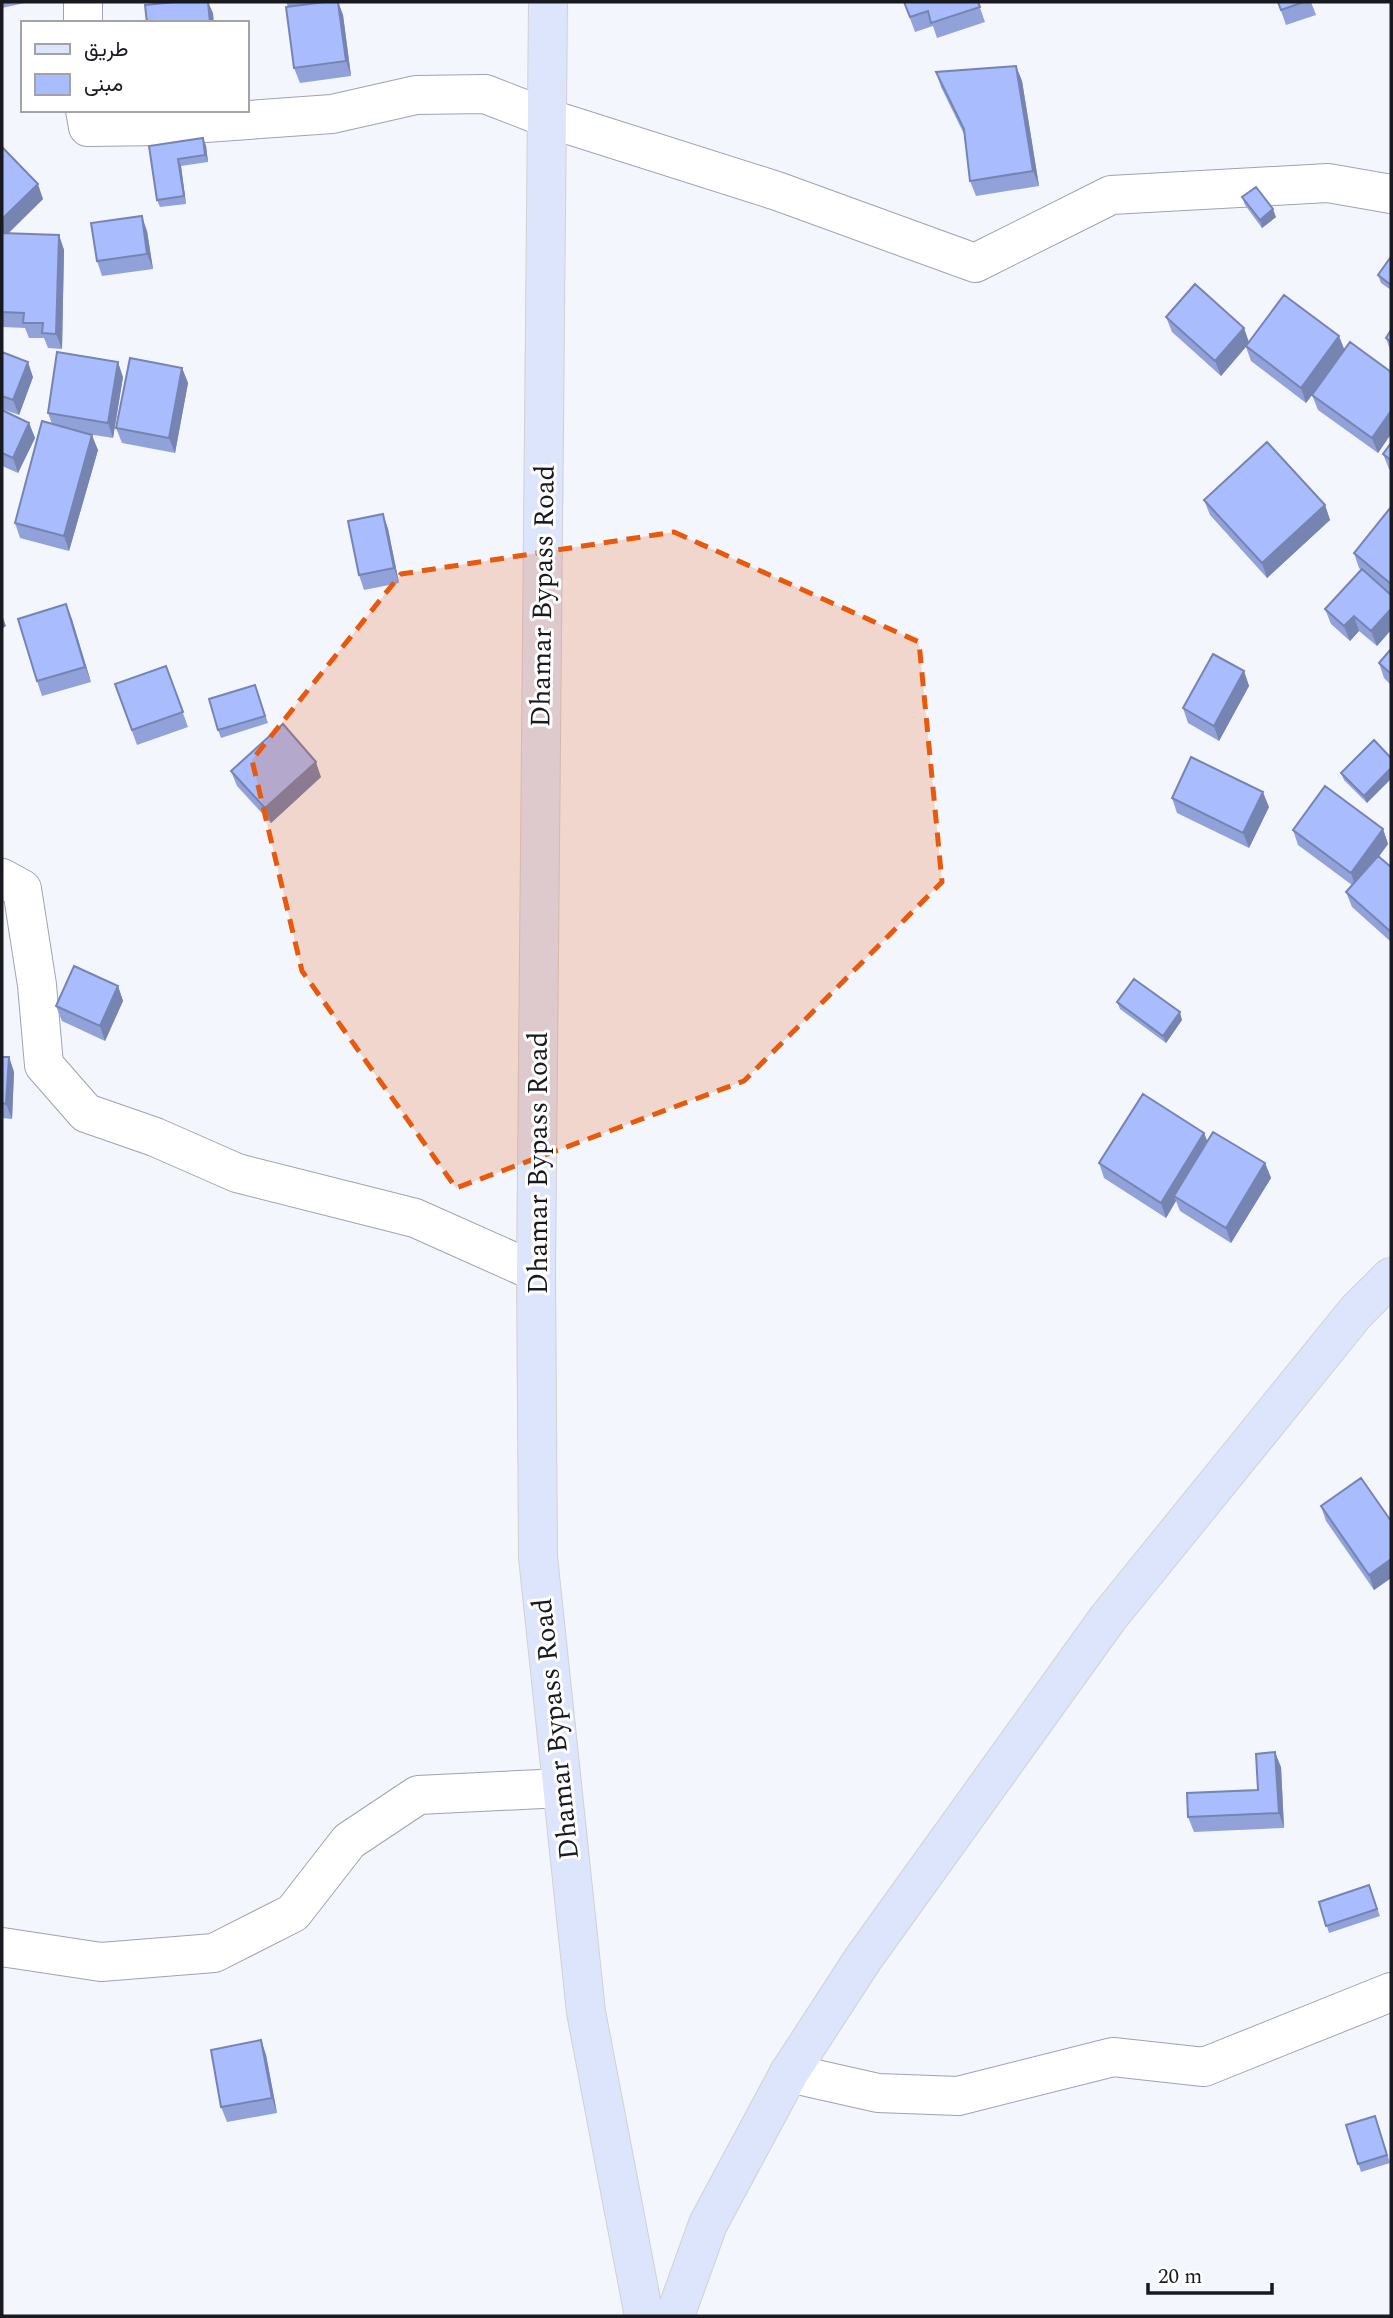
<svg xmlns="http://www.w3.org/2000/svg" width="1393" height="2318" font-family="Spectral,Vazirmatn,serif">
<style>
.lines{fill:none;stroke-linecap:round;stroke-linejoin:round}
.minor-casing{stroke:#9fa3af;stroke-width:40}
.major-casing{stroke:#d1d1d2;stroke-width:40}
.minor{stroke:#fff;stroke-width:38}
.major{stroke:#dde5fd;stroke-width:38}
.wall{fill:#91a2da}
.shaded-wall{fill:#7684b2}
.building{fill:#a9bcfe;stroke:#7684b2;stroke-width:2}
.marked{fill:#e8590c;fill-opacity:0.2;stroke:#e8590c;stroke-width:5;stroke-dasharray:14 9;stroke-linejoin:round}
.labels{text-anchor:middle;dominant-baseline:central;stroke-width:6;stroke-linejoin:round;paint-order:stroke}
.street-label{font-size:28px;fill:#191a1f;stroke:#fff}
</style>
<rect width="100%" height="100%" fill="#f4f6fe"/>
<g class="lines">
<g class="minor-casing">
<path id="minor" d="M83 23V2
M85 110 88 127 164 126 332 114 416 95 485 94 547 118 777 191 975 263 1111 195 1328 183 1391 194
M2 878 22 889 37 985 44 1065 86 1113 155 1137 237 1173 415 1218 536 1272
M2 1947 101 1962 214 1953 293 1913 349 1841 418 1795 562 1788
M789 2073 878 2093 958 2096 1113 2057 1204 2067 1391 1992"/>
</g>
<g class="major-casing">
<path id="major" d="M548 2 536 1272 538 1557 586 2012 644 2316
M675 2316 708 2224 789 2073 863 1959 1108 1618 1356 1312 1391 1277"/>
</g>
<use href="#minor" class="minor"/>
<use href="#major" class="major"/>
</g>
<path class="wall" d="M2 2H29L2 8Z
M286 2H338L343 15 351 76 300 83 294 68 288 7Z
M904 2H978L985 22 937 38 933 26 915 32Z
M1278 2H1311L1316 15 1286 25Z
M1016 66 1022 81 1039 186 976 196 970 181 964 134 941 87 936 72Z
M203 138 206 146 208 162 181 166 186 204 160 207 157 200 149 146Z
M2 147 43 199 8 234 59 235 64 250 62 349 48 348 44 338H29L25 328 2 327Z
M1242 197 1276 217 1262 228 1245 205Z
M147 231 153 269 102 276 97 261Z
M1391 259V290L1381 283 1378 275Z
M1166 317 1244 328 1249 342 1344 350 1391 372V434L1378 453 1318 410 1312 395 1325 378 1306 403 1251 361 1246 347 1221 376 1172 332Z
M1391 330V353L1386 338Z
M2 352 33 377 19 415 2 409Z
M182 368 188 383 175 453 122 443 116 428Z
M123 377 113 438 88 434 98 450 69 551 20 538 15 523 52 424 48 413Z
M2 410 29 423 35 438 18 473 2 466Z
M1391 443V471L1389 469 1383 454Z
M1204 500 1325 505 1330 520 1267 578 1210 515Z
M1391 507V630L1377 646 1359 631 1350 641 1331 624 1325 609 1361 570 1359 568 1354 553Z
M383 514 388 529 399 583 364 590 359 575Z
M66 604 91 682 42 696 37 681Z
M1391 649V685L1384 678 1379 663Z
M166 666 188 727 137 745 115 684Z
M1244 671 1249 686 1219 741 1188 723 1183 708Z
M255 685 268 723 221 738 218 730Z
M1391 758 1367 803 1344 780 1341 773Z
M231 771 321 777 271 823 237 786Z
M1172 798 1269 807 1249 848 1177 813Z
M1383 829 1388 844 1379 856 1391 867V942L1352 907 1346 892 1352 885 1298 845 1293 830Z
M118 986 123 1001 105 1041 62 1021 56 1006Z
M1117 1002 1182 1020 1166 1043 1120 1009Z
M2 1057H9L14 1072 12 1119 2 1118Z
M1204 1133 1207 1141 1265 1163 1271 1178 1231 1243 1180 1211 1176 1201 1166 1218 1104 1178 1099 1163Z
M1321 1506 1391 1521V1578L1374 1590 1326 1521Z
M1281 1767 1284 1828 1194 1832 1188 1817 1258 1790Z
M1369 1885 1380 1916 1329 1933 1319 1902Z
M261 2040 266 2055 277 2113 227 2122 221 2107Z
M1375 2116 1390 2163 1361 2172 1346 2125Z"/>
<path class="shaded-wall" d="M208 2 213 13 214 23H210Z
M338 2 343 15 351 76 346 61Z
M1016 66 1022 81 1039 186 1033 171Z
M203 138 206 146 208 162 205 155Z
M178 159 181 166 186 204 184 196Z
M38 184 43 199 2 239V219Z
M1273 209 1276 217 1262 228 1260 220Z
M142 216 147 231 153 269 147 254Z
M59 235 64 250 62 349 56 334Z
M1244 328 1249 343 1221 376 1215 361Z
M1339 336 1345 351 1306 403 1301 388Z
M28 362 33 377 19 415 13 400Z
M118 362 123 377 113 438 108 423Z
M182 368 188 383 175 453 169 438Z
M1391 411V434L1378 453 1372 438Z
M29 423 35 438 18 473 13 458Z
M92 435 98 450 69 551 64 536Z
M1325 505 1330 520 1267 578 1262 563Z
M383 514 388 529 399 583 394 568Z
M66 604 72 619 91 682 85 667Z
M1391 609V630L1377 646 1371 631Z
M2 615 6 626 2 629Z
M1354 616 1359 631 1350 641 1344 626Z
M1244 671 1249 686 1219 741 1214 726Z
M316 762 321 777 271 823 265 808Z
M1391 768V779L1367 803 1364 796Z
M1263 792 1269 807 1249 848 1243 833Z
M1383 829 1388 844 1356 888 1351 873Z
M118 986 123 1001 105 1041 100 1026Z
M1180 1012 1182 1020 1166 1043 1163 1036Z
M9 1057 14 1072 12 1119 6 1104Z
M1204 1133 1210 1148 1174 1196 1176 1201 1166 1218 1161 1203Z
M1265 1163 1271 1178 1231 1243 1226 1228Z
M1391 1559V1578L1374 1590 1369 1575Z
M1275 1752 1281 1767 1284 1828 1279 1813Z
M261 2040 266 2055 277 2113 272 2098Z"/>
<path class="building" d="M175 2H208L210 23H147L145 5Z
M325 2H338L346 61 294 68 286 7Z
M904 2H978L980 7 931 23 928 11 910 17Z
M1278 2H1304L1281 10Z
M1016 66 1033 171 970 181 964 129 936 72Z
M203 138 205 155 178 159 184 196 157 200 149 146Z
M2 147 38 184 2 219Z
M1256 187 1273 209 1260 220 1242 197Z
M142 216 147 254 97 261 91 223Z
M2 233 59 235 56 334 42 333 43 323H23L24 313 2 312Z
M1390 258 1391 259V285L1378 275Z
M1195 284 1244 328 1215 361 1166 317Z
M1284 295 1339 336 1301 388 1246 346Z
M1391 330V342L1386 338Z
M1350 342 1391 372V411L1372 438 1312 395Z
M2 352 28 362 13 400 2 396Z
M57 352 118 362 108 423 48 413Z
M130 358 182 368 169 438 116 428Z
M2 410 29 423 13 458 2 453Z
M42 421 92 435 64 536 15 523Z
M1267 442 1325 505 1262 563 1204 500Z
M1391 443V460L1383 454Z
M1391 507V584L1354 553Z
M383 514 394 568 359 575 348 521Z
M1362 569 1391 595V609L1371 631 1354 616 1344 626 1325 609Z
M66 604 85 667 37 681 18 619Z
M1391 649V674L1379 663Z
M1213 654 1244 671 1214 726 1183 708Z
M166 666 183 712 132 730 115 684Z
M255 685 265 716 218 730 209 699Z
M283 724 316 762 265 808 231 771Z
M1374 740 1391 758V768L1364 796 1341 773Z
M1191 757 1263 792 1243 833 1172 798Z
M1325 786 1383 829 1351 873 1293 830Z
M1378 856 1391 867V932L1346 892Z
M74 966 118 986 100 1026 56 1006Z
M1134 979 1180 1012 1163 1036 1117 1002Z
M2 1057H9L6 1104 2 1103Z
M1143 1094 1204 1133 1161 1203 1099 1163Z
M1213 1132 1265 1163 1226 1228 1174 1196Z
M1361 1478 1391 1521V1559L1369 1575 1321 1506Z
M1275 1752 1279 1813 1188 1817 1187 1793 1258 1790 1256 1754Z
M1369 1885 1377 1909 1326 1926 1319 1902Z
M261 2040 272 2098 221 2107 211 2050Z
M1375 2116 1387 2155 1358 2164 1346 2125Z"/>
<path class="marked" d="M674 532 919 642 942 882 744 1081 456 1188 302 971 252 760 401 574Z"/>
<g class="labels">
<g class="street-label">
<text transform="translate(543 596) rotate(-89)">Dhamar Bypass Road</text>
<text transform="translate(538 1163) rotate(-90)">Dhamar Bypass Road</text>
<text transform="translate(556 1729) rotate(-96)">Dhamar Bypass Road</text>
</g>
</g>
<rect width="1393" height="2318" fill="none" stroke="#191a1f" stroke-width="7"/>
<rect x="21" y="21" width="228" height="91" fill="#ffffff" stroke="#a3a3a5" stroke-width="2"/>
<rect x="35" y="44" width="35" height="10" fill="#dde5fd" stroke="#a3a3a5" stroke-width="2"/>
<text x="84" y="56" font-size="21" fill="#191a1f">طريق</text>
<rect x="35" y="74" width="35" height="21" fill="#a9bcfe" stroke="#a3a3a5" stroke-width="2"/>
<text x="84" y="91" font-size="21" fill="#191a1f">مبنى</text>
<path d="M1148 2283v10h124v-10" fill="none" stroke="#191a1f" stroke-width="3.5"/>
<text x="1158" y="2283" font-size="21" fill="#191a1f" stroke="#ffffff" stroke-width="5" paint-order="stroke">20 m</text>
</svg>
